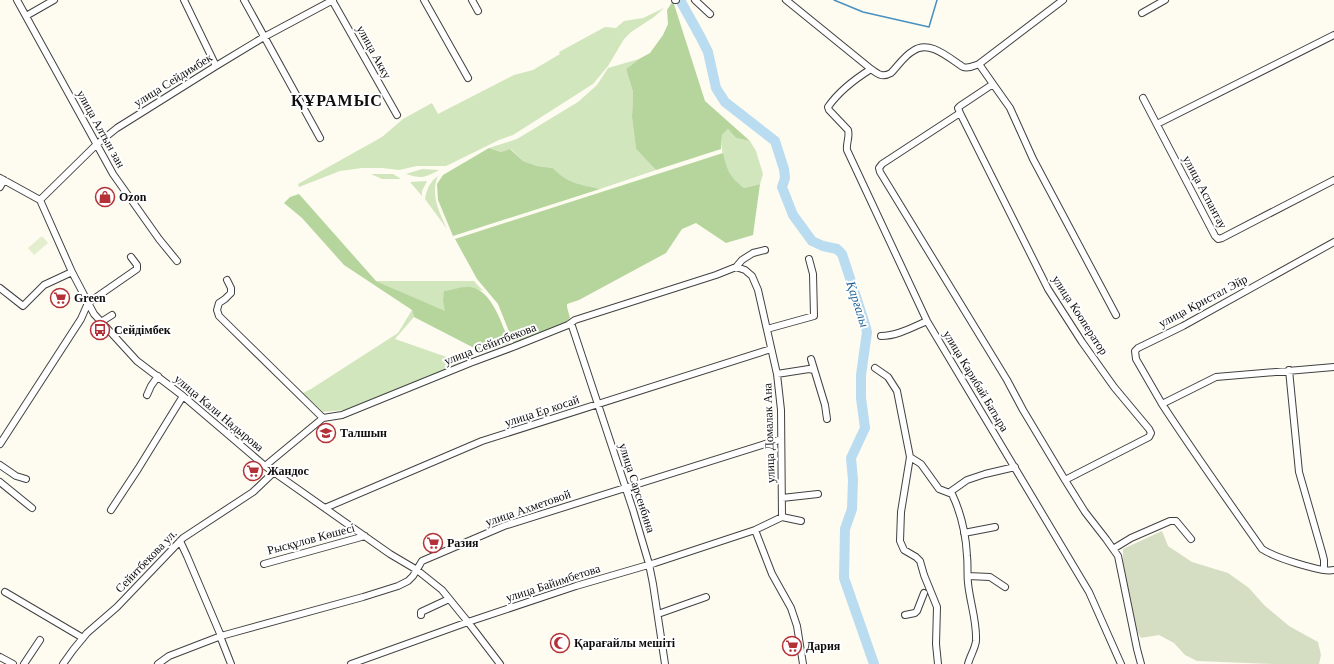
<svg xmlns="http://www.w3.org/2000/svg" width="1334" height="664" font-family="Georgia,serif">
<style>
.green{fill:#d1e6bc}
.forest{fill:#b6d59d}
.cemetery{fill:#d5dec2}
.pitch{fill:#e2eecd}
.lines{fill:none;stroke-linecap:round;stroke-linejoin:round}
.stream{stroke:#4690c2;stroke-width:1.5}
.river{stroke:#b9dcf1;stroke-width:10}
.minor-casing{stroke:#414141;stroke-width:8}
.minor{stroke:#fff;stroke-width:6}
.labels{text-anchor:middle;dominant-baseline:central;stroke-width:4;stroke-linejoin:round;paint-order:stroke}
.street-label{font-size:12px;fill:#0e0e0e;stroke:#fff}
.poi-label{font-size:12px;font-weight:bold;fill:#0e0e0e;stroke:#fff;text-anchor:start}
.water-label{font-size:13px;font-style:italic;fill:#216296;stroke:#fff}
.district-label{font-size:16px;font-weight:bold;letter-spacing:1px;fill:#0e0e0e;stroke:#fff}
</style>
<rect width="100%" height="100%" fill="#fefbf0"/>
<path class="green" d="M664 8 654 17 631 32 624 39 608 66 593 84 513 135 499 140 446 166H417L399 170 382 168H362L340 171 299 187 298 184 382 137 403 119 432 103 438 114 514 75 533 70 560 54 559 52 605 27 616 28 624 21 643 18Z
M639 59 626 69 633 92 632 117 636 149 656 170 600 189 577 185 560 176 553 168 537 166 523 161 511 149 501 152 489 148 517 139 578 102 597 85 608 68Z
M728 129 736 138 750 141 756 151 763 174 760 184 744 188C740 185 735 182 732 178 723 166 721 149 722 135Z
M422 169 439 170C425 178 421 179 406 174Z
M371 174H393L401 179H382Z
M438 176C430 194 439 212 447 229L425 199C427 188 430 182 438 176Z
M427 181 422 191V196L410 182Z
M376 281H474L483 291 471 287 444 291 446 312Z
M412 310 414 317 395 339 461 362 448 369 344 410 323 412 303 393 311 389 398 333Z"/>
<path class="forest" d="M673 1 705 101 750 141 736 138 728 129 722 135 721 149 656 170 636 149 632 117 633 92 626 69 639 59 650 53 663 35 668 24 667 10Z
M489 148 501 152 510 149 523 161 537 166 553 168C566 183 581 185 600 189L453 236 438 200 437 184 443 175Z
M723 153C727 171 730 177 744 188L760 184 753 235 726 243 696 223 682 229 666 253 579 300 567 304V307L570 318 564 324 514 344 498 304 477 279 455 239Z
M299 194 376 281 445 311 443 301 444 291C452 290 464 286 471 287 493 291 502 326 510 343L486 352 478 350 414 317 412 310 344 265 302 218 284 203 290 197Z"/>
<path class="cemetery" d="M1162 531 1168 546 1192 562 1228 573 1249 588 1264 605 1289 626 1318 642 1321 655 1319 664H1274L1197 661 1185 655 1174 643 1159 635 1141 638 1135 627 1123 569V549Z"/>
<path class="pitch" d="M42 236 48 243 34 255 28 248Z"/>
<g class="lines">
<path class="stream" d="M834 0 863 12 929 27 937 0"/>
<path class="river" d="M680 0 700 36 708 52 716 88 725 102 775 141 784 169 785 178 782 187 793 215 812 241 823 246 837 249 842 254 864 321 867 332 861 375V398L865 428 851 458 853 480 852 509 845 529 844 578 874 664"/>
<g class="minor-casing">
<path id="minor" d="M17 0 113 174 159 239 177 261
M184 0 216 66
M244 0 320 138
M332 0 397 115
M424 0 468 78
M472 0 478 11
M675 0H676
M695 0 710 14
M786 0 871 69
M1063 0 979 64C973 66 969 69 963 67 949 58 929 39 913 51 904 56 898 66 891 73 882 78 878 74 871 69 855 79 839 91 828 107L829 110 848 130C850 137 846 143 847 150L927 321 1089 592 1121 664
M1142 13 1165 0
M26 16 54 0
M979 64 993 84 960 106 958 108 960 113 1048 289 1082 342 1114 387 1149 429 1151 433 1149 437 1065 480
M993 84 1010 108 1033 159 1116 315
M1143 98 1215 236 1218 239 1222 238 1334 180
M960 113 882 164 879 168 880 172 1007 380 1023 410 1065 480 1085 512 1106 539 1118 556 1137 649 1141 664
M1157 124 1334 35
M0 178 40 200 72 272 94 314 137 361 183 396 265 466 390 554 417 570 442 590 468 622 500 664
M0 187 4 180
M40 200 97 144 117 128 216 66 264 37 333 0
M1334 242 1183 326 1138 348 1135 351 1136 359 1162 404 1216 377 1334 367
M227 280 231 288V293L225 299 219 303 217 310 219 316 323 418
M0 288 23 306 44 285 72 272
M101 322 112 315
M571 323 633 510 649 564 653 584 665 664
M767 329 814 316 813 274 809 259
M881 336C897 336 913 327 927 321
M811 359 825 405 827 419
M875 368 888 377 897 391 910 457 901 512 900 541 904 550 916 557 920 561 924 575 937 607 936 644 938 664
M1289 370 1299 472 1322 552 1324 560V570
M777 374 809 369 814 370
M147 395 151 386 158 376
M1162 404C1194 453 1228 501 1262 549 1276 558 1290 561 1306 566 1315 568 1325 572 1334 570
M0 444 81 319 88 303 137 269V265L131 257
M910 457 921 464 939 489 952 494C961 513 966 535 967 556 968 565 967 574 968 583 970 603 977 621 976 641 975 649 970 656 968 664
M0 465 16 476 26 479
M265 466 323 418 342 415 470 363 513 347 568 325 575 320 716 275 736 267 742 260 753 253 765 250
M0 482 32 508
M950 492 967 480 985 474 1015 467
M782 498 818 494
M325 508 482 441 771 349
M111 510 138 469 183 396
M782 517 801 521
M755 530 772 574 791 608 797 626 803 664
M964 533 995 527
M180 541 187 556 221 636
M1113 549 1131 538 1170 521H1176L1191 539
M264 564 365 536
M968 576 990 577 1005 587
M5 592 83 638
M658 614 706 597
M421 615V612L449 599
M905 615 915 613 917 611 924 593
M220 636 231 664
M0 657 13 664
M24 664 40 640
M63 664 73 650 87 633 117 607 183 538 253 492 274 472
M158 664 169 656 221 636 363 597 398 586 408 581 413 576 422 561 504 526 781 439
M351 664 468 622 576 586 655 563 755 530 782 517 781 410 777 374 758 290 752 276 745 270 736 267"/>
</g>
<use href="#minor" class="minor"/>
</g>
<defs>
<g id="shop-ring" transform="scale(1)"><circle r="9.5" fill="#fff" stroke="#b33137" stroke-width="1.5"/><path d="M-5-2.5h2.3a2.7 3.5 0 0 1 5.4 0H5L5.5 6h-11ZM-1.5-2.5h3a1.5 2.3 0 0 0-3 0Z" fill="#b33137"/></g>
<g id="supermarket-ring" transform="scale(1)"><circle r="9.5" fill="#fff" stroke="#b33137" stroke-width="1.5"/><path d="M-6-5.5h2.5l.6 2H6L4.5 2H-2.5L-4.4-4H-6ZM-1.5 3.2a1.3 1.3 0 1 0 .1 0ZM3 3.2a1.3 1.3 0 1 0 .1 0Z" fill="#b33137"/></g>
<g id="bus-ring" transform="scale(1)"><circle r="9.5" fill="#fff" stroke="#b33137" stroke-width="1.5"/><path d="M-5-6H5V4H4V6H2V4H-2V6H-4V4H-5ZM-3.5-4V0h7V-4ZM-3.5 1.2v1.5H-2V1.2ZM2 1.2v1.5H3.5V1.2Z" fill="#b33137"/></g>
<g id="school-ring" transform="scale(1)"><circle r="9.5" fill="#fff" stroke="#b33137" stroke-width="1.5"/><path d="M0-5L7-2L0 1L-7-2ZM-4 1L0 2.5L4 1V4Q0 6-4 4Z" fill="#b33137"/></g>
<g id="mosque-ring" transform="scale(1)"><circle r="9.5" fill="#fff" stroke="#b33137" stroke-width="1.5"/><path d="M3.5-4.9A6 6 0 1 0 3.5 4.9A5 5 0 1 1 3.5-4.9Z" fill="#b33137"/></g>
</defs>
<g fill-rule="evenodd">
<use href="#shop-ring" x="105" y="197"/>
<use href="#supermarket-ring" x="60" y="298"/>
<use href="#bus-ring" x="100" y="330"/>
<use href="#school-ring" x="326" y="433"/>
<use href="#supermarket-ring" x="253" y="471"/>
<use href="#supermarket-ring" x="433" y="543"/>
<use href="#mosque-ring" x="560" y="643"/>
<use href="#supermarket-ring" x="792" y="646"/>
</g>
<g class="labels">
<g class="street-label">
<text transform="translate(374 52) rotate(61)">улица Акку</text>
<text transform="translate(173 80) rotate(-32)">улица Сейдимбек</text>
<text transform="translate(101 129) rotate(61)">улица Алтын зан</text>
<text transform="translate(1205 192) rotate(62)">улица Аспантау</text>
<text transform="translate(1203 301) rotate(-28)">улица Кристал Эйр</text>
<text transform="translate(1080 315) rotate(57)">улица Кооператор</text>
<text transform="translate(490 344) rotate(-21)">улица Сейитбекова</text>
<text transform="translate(976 381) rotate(59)">улица Карибай Батыра</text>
<text transform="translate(542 411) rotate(-18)">улица Ер косай</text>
<text transform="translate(219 413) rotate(40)">улица Кали Надырова</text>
<text transform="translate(769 433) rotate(-92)">улица Домалак Ана</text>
<text transform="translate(637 488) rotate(72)">улица Сарсенбина</text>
<text transform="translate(528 508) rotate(-19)">улица Ахметовой</text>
<text transform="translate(311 539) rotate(-15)">Рысқұлов Көшесі</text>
<text transform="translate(146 561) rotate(-46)">Сейитбекова ул.</text>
<text transform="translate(553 583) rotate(-18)">улица Байимбетова</text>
</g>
<g class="poi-label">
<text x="119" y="197">Ozon</text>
<text x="74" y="298">Green</text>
<text x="114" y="330">Сейдімбек</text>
<text x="340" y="433">Талшын</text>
<text x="267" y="471">Жандос</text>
<text x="447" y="543">Разия</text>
<text x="574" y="643">Қарағайлы мешіті</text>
<text x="806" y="646">Дария</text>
</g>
<g class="water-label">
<text transform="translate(858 304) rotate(72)">Қарғалы</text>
</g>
<g class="district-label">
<text x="337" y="100">ҚҰРАМЫС</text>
</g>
</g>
</svg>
